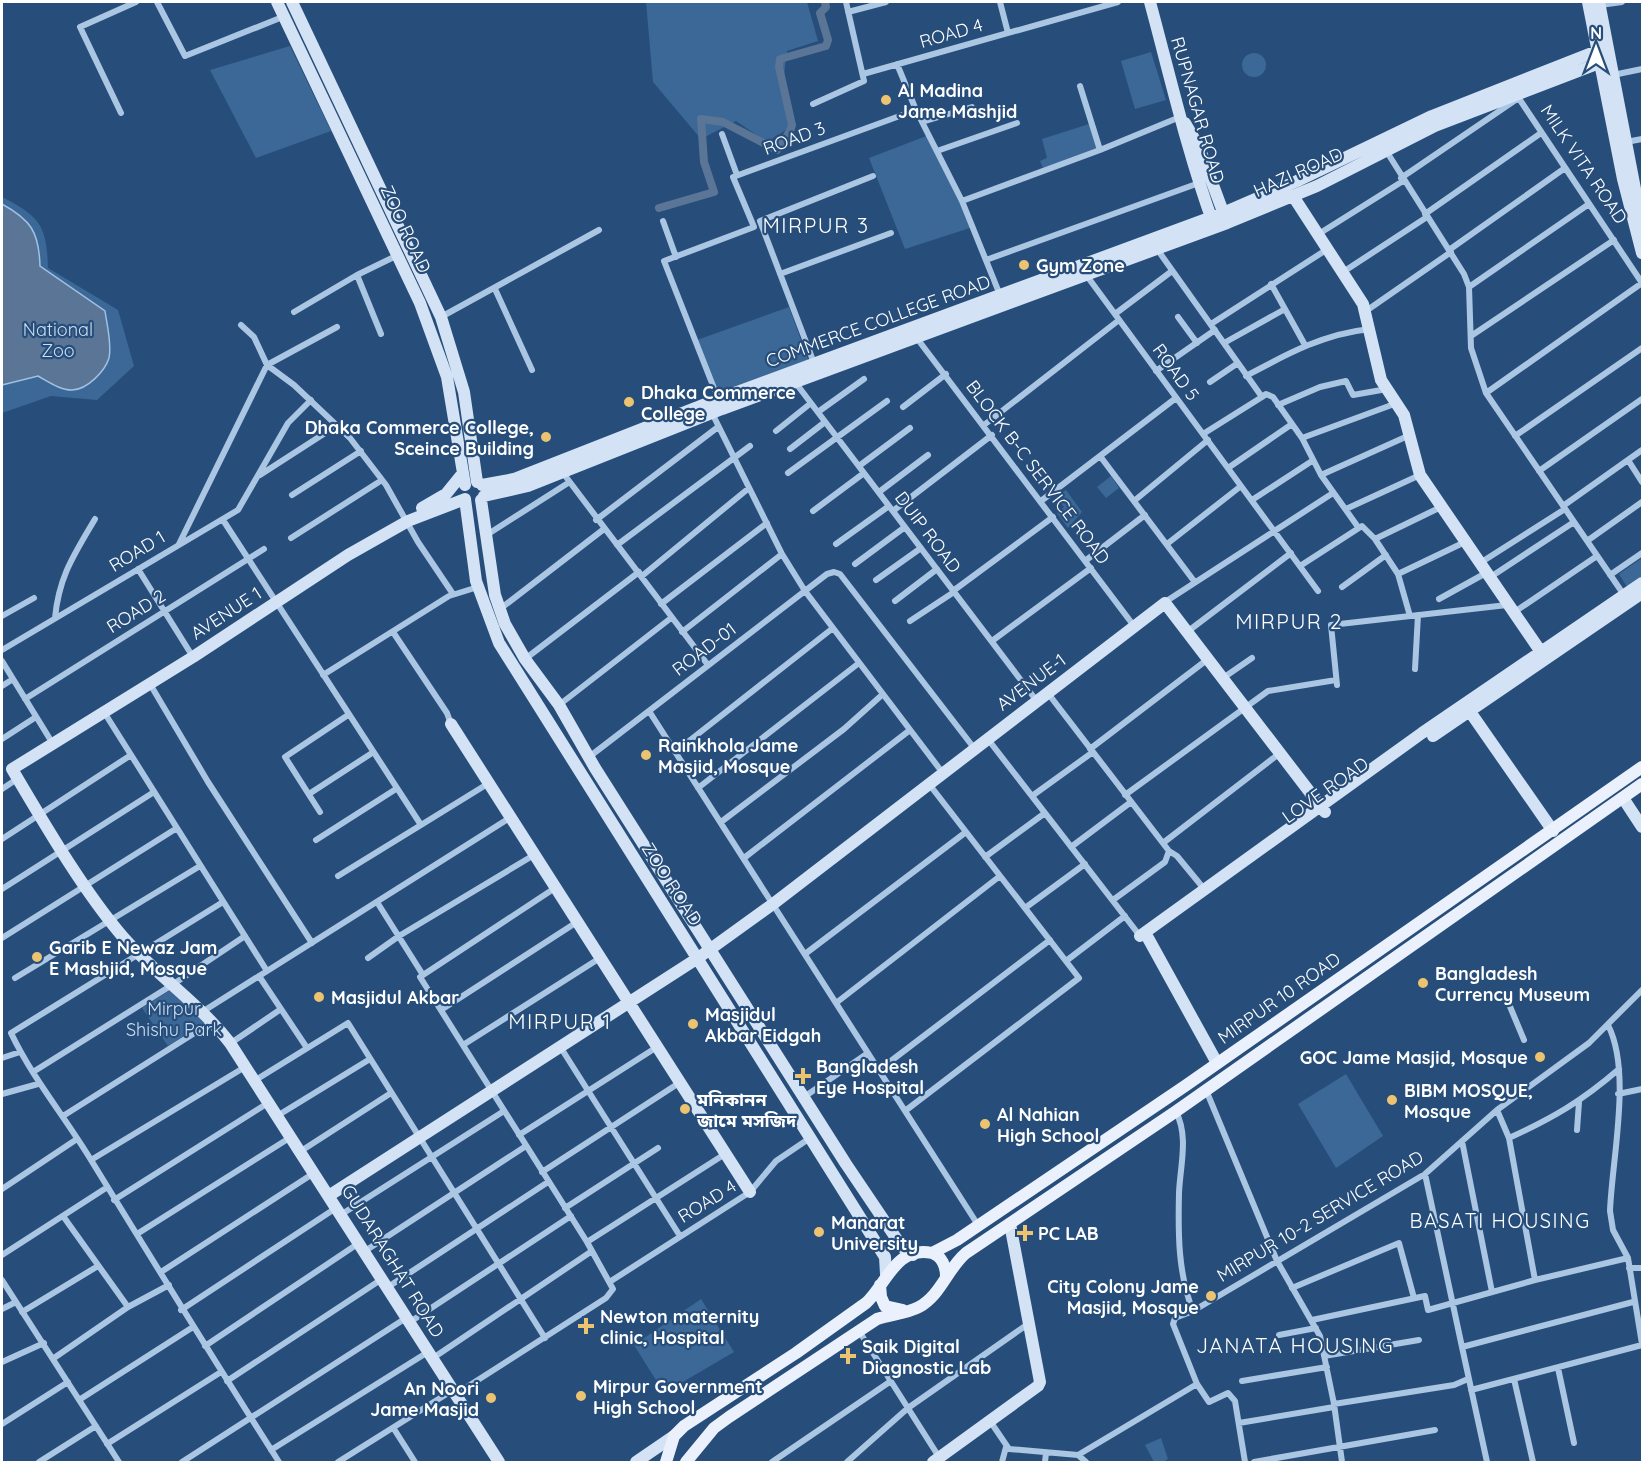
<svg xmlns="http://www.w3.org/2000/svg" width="1644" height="1464" font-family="Quicksand,'Noto Sans Bengali',sans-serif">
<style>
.green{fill:#3b6897}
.water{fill:#5a7595;stroke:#9fc1e4;stroke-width:1.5}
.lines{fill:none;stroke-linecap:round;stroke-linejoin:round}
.canal{stroke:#5a7595;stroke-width:8}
.street{stroke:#abc6e3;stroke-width:6}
.secondary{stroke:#d3e2f4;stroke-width:12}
.primary{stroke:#eaf1fc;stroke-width:12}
.poi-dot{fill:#ebc371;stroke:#274e7a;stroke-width:2}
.labels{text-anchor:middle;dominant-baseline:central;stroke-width:4.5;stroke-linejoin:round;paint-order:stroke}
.street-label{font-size:18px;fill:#fff;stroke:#274e7a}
.poi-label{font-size:18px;font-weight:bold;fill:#fff;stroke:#274e7a;text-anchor:start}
.park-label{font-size:18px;fill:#cddff3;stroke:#274e7a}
.neighbourhood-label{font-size:20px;letter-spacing:1.5px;fill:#fff;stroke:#274e7a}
.quarter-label{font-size:21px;letter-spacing:1.5px;fill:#fff;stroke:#274e7a}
</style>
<rect width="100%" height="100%" fill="#274e7a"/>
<path class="green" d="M646 2H807L818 41 787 51 782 91 789 128 767 142 736 121 701 139 653 82Z
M290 46 331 131 256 158 210 70Z
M1151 52 1166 100 1135 109 1121 61Z
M1242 65a12 12 0 1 1 24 0a12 12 0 1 1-24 0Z
M1089 124 1098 149 1043 168 1040 161 1047 158 1042 139Z
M929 135 973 227 905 249 869 158Z
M2 197C39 216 47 225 48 268L118 310 134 366 97 400 51 396 2 413Z
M789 307 810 365 719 399 697 340Z
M1111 476 1119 488 1106 498 1097 487Z
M1066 490 1082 512 1068 528 1057 513 1064 507 1056 497Z
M1642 558V576L1627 587 1619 574Z
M172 989 207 1021 168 1046 142 1008Z
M1346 1074 1383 1136 1336 1168 1298 1104Z
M701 1299 734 1352 664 1393 634 1345Z
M1161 1438 1168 1459 1163 1462H1154L1145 1445Z"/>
<path class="water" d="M2 204C31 220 39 232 40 266L105 311C107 325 112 344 109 358 105 371 87 390 72 390 60 390 49 382 38 376L2 385Z"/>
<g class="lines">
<path class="canal" d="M659 208 714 192 704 162 701 119 723 122 777 150 790 131 792 125 779 67 780 59 826 46 828 40 820 13 826 7 825 2"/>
<path class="street" d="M157 2 185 56 285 16
M1000 2 1008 33
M1600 5 1622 2
M848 12 886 2
M897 64 916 110 962 201 1000 295
M863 74 1118 2
M1613 75 1642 69
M1080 86 1100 150
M1516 94 1642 283
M813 104 864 81 846 2
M121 113 80 27 136 2
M922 122 972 107
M722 134 737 175
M1626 142 1642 139
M1385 149 1464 274 1469 287 1471 348 1486 393 1624 595
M937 151 1017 123
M1401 178 1517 99
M962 201 1100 150 1180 117
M1425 214 1541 133
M663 221 676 257
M1317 235 1403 181
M1157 249 1238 363
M1449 250 1565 168
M986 260 1199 183
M1343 272 1427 217
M780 274 891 233
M357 275 381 334
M1087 276 1318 591
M1271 284 1305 345
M1469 287 1589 204
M495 289 532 370
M1366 311 1451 252
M294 312 357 275 398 255
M1115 314 1172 271
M441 317 599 230
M1178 317 1197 343
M1211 324 1326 250
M241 325 254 337 267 365 294 385 350 438 386 485 418 542 453 594
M1471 336 1614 240
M916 337 1134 626
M1224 343 1285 309
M814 363 760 221 873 176
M1156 371 1215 330
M1246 376C1287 354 1323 334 1370 329
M795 382 1036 700
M1210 382 1238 363 1262 397
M1486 393 1642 283
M719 401 664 261 754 227 733 177 916 110
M1278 405 1320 387 1346 381 1353 395 1387 389
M903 407 946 374
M818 412 864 379
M712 413 782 554 805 591 942 772
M984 425 1119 320
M776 431 811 403
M1203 434 1262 397 1266 394 1273 397 1302 438 1321 475 1358 527
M1515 436 1642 348
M1302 438 1397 403
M790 449 825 422
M1100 456 1194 581
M1628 460 1642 482
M859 466 910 428
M1228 468 1292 424
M1539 471 1642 399
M563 473 708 665
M788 473 887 401
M260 475 336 426
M1321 475 1410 435
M879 492 928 455
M292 495 361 451
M1252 500 1312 461
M1041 501 1176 398
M1134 501 1208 440
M1563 506 1642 450
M1346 509 1420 475
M813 511 864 473
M893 511 992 435
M223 520 421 825 338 876
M596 520 718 427
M485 536 568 483
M291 538 382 480
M1375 539 1441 507
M1587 541 1642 502
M179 544 267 365 337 327
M836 544 889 506
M1167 544 1241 486
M617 545 750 446
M1085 561 1145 515
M1480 563 1565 509
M855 564 905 527
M1300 566 1362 526 1375 539 1398 574
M138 569 193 657
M1610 575 1642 553
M642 576 749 488
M1489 578 1574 522
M876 580 921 548
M1342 587 1386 555
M953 591 1053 517
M1439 599 1486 573
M895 601 937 569
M1165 602 1333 493
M661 604 767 523
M500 609 604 529
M1513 613 1597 556
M2 616 34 598
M1410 616 1398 574 1465 542
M55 618C59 576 74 555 95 519
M910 621 954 592
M393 632 447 713 451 724
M682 632 782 554
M1187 632 1291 553
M992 641 1091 568
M2 650 238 510 288 423 311 400
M525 659 639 572
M2 661 53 744
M1415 669 1418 615
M323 675 449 596 478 587
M1223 678 1252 658
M150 684 208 782 312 943
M1337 685 1331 625 1507 605
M2 686 13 679
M1047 692 1169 851 1177 856 1205 890
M25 699 264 549
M559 705 671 618
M649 711 978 1225
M104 712 267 971
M987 738 1140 936
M2 739 36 717
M1090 749 1208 659
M675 752 833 628
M589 757 827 574 834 572 840 574 974 748
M698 788 859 663
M2 789 17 779
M309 794 372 753
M1125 795 1268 691 1336 680
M1032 796 1093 752
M320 812 285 757 348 715
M721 822 844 729 883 694
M421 825 489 783
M2 839 131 755
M316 840 396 789
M1163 843 1280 753
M1071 847 1131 802
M985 857 1045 813
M744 858 910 730
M2 889 154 792
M1113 900 1165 862 1169 851
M223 902 11 1033C33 1079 65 1117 91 1160 153 1261 215 1362 279 1462
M377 902 423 975
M1025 908 1085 864
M2 938 177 828
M805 954 966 832
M368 958 399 936 534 855
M1066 961 1125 916
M259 976 307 1048
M15 978 200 866
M1506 997 1524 1040
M836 1003 1000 876
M441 1010 577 922
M202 1012 511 817
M1608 1025C1632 1072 1612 1158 1610 1211L1613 1230 1628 1258 1642 1344
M231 1043 281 1009
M463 1045 600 958
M561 1048 680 1236
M2 1058 20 1052
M879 1070 1050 940
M33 1072 172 985 245 936
M254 1081 348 1023 545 1338
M1206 1090 1277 1261 1320 1336 1334 1404 1342 1462
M2 1094 38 1084
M1618 1094 1642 1089
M804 1097 868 1053
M1497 1110 1509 1138 1535 1280
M905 1111 1079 978 929 784
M1176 1112C1189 1136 1180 1167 1179 1193 1178 1233 1178 1274 1193 1311
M63 1116 212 1022
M277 1116 370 1059
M1577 1130 1579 1102
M519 1135 657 1047
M1509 1138C1553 1118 1582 1101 1619 1069
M1462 1141 1492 1292
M301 1151 391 1093
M91 1160 245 1067
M542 1172 679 1083
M1425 1174 1462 1347 1633 1302
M2 1189 77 1139
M114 1200 268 1103
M565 1208 658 1148
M342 1214 504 1111
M63 1216 128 1307
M137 1234 291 1137
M587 1242 725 1154
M365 1251 526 1146
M2 1255 106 1188
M1629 1268H1642
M161 1272 314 1173
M2 1280 119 1462
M611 1281 750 1192 776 1161 810 1138
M388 1287 548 1182
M1292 1288 1399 1243 1414 1298
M2 1309 16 1302
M181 1310 336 1208
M22 1312 98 1266
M1312 1320 1425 1296 1428 1310 1535 1280 1628 1258
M410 1322 571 1216
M859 1331 939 1457
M1279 1335 1316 1328
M205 1346 359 1243
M1462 1347 1487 1462
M1324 1356 1419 1340
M54 1358 128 1307 169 1285
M433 1358 592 1251
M2 1362 44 1343
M1558 1368 1574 1443
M1514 1379 1533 1462
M227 1381 382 1279
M1242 1381 1327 1367
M1197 1384 1209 1402 1228 1393 1235 1401 1245 1462
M1471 1390 1642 1345
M456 1394 606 1298 613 1289 587 1242 420 977 555 888
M79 1400 193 1327
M1334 1404 1454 1385 1468 1379
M990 1421 1009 1449 1078 1455 1197 1384 1173 1324 1175 1318 1193 1311 1425 1174 1497 1110 1589 1043 1642 990
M1239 1423 1334 1407
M2 1424 68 1382
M394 1429 415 1462
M107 1444 221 1372
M271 1450 428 1352
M1078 1455 1086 1462
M39 1462 96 1426
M182 1462 406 1318
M338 1462 453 1390
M772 1462 891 1381
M847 1462 908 1408 1028 1324
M1002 1462 1006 1447
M1045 1462 1046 1453
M1254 1462 1435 1430"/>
<path class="secondary" d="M277 2 420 303 447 377 465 485
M292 2 441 317 464 392 477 482
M1150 2C1170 76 1187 151 1213 223
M1588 2 1623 179 1642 253
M1599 2 1642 225
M1185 123 1199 147 1226 220
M1293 196 1363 304 1381 380 1404 415 1420 475 1541 652
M482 485 514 479 718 399 1223 213 1297 181 1432 116 1607 47
M484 496 528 486 722 409 1227 223 1317 186 1435 126 1610 59
M481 500 495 595 505 624 525 659 559 705 595 768 846 1164 902 1247 913 1255
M422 508 446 494 463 473
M1466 706 1553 831
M451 724 750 1192
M1433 736 1642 593
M1623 798 1642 827
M1140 936 1422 733 1642 583
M1148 938 1217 1063
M330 1195 698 958 773 904 1165 603 1325 812
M499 1462 230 1043C199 1003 156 975 123 937 82 889 44 823 12 769L193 657 348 555 408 521 465 499 476 581 499 643 885 1257 886 1274
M636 1462 674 1436
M933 1462 1038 1386 1040 1382 1010 1224"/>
<path class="primary" d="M932 1253 957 1240 1185 1086 1642 767
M880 1285 881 1297 885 1306 903 1310
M666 1462 674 1436 684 1426 796 1353 866 1303C886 1285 896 1245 932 1253 942 1256 946 1267 946 1276
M686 1462 714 1428 729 1417 877 1319C891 1314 906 1314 919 1307 941 1295 947 1269 966 1253L1175 1112 1642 784"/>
</g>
<g class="poi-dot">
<circle cx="886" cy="100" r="6"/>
<circle cx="1024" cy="265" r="6"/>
<circle cx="629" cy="402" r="6"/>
<circle cx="546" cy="437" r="6"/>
<circle cx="646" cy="755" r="6"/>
<circle cx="37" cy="957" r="6"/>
<circle cx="1423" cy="983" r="6"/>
<circle cx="319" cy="997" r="6"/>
<circle cx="693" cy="1024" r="6"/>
<circle cx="1540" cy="1057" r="6"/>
<path d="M800 1067h6v6h6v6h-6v6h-6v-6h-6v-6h6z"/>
<circle cx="1392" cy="1100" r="6"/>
<circle cx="685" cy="1109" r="6"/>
<circle cx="985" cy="1124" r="6"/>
<circle cx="819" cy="1232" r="6"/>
<path d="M1022 1224h6v6h6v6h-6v6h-6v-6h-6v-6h6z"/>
<circle cx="1211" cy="1296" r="6"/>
<path d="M583 1317h6v6h6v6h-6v6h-6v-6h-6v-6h6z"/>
<path d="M845 1347h6v6h6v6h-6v6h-6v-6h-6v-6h6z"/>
<circle cx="581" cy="1396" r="6"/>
<circle cx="491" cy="1398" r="6"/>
</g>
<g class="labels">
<g class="street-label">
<text transform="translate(951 33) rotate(-16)">ROAD 4</text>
<text transform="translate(1198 110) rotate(74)">RUPNAGAR ROAD</text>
<text transform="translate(794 138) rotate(-20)">ROAD 3</text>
<text transform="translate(1584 164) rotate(56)">MILK VITA ROAD</text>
<text transform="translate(1298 172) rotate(-24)">HAZI ROAD</text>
<text transform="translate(406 229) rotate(65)">ZOO ROAD</text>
<text transform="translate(878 321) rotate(-20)">COMMERCE COLLEGE ROAD</text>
<text transform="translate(1176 372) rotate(54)">ROAD 5</text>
<text transform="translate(1038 472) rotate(53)">BLOCK B-C SERVICE ROAD</text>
<text transform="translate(928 532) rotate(53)">DUIP ROAD</text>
<text transform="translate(137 551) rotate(-31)">ROAD 1</text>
<text transform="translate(136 611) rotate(-32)">ROAD 2</text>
<text transform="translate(226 613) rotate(-33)">AVENUE 1</text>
<text transform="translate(704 649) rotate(-37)">ROAD-01</text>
<text transform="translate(1031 682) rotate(-37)">AVENUE-1</text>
<text transform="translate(1325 790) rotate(-35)">LOVE ROAD</text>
<text transform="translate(672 884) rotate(57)">ZOO ROAD</text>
<text transform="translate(1279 998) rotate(-35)">MIRPUR 10 ROAD</text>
<text transform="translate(707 1201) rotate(-32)">ROAD 4</text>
<text transform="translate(1320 1216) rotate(-31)">MIRPUR 10-2 SERVICE ROAD</text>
<text transform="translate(393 1261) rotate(58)">GUDARAGHAT ROAD</text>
</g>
<g class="poi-label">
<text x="898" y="90">Al Madina<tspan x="898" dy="21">Jame Mashjid</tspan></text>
<text x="1036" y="265">Gym Zone</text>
<text x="641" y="392">Dhaka Commerce<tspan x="641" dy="21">College</tspan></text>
<text x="534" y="427" text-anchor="end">Dhaka Commerce College,<tspan x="534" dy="21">Sceince Building</tspan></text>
<text x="658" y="745">Rainkhola Jame<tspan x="658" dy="21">Masjid, Mosque</tspan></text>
<text x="49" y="947">Garib E Newaz Jam<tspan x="49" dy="21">E Mashjid, Mosque</tspan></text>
<text x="1435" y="973">Bangladesh<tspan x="1435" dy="21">Currency Museum</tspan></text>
<text x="331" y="997">Masjidul Akbar</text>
<text x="705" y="1014">Masjidul<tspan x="705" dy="21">Akbar Eidgah</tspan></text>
<text x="1528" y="1057" text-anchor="end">GOC Jame Masjid, Mosque</text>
<text x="816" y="1066">Bangladesh<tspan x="816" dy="21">Eye Hospital</tspan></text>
<text x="1404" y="1090">BIBM MOSQUE,<tspan x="1404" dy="21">Mosque</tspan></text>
<text x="697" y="1099">মনিকানন<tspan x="697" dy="21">জামে মসজিদ</tspan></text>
<text x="997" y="1114">Al Nahian<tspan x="997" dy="21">High School</tspan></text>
<text x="831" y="1222">Manarat<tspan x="831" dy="21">University</tspan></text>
<text x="1038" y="1233">PC LAB</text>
<text x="1199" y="1286" text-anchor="end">City Colony Jame<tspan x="1199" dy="21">Masjid, Mosque</tspan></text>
<text x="600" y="1316">Newton maternity<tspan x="600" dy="21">clinic, Hospital</tspan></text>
<text x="862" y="1346">Saik Digital<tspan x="862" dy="21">Diagnostic Lab</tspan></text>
<text x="593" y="1386">Mirpur Government<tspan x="593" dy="21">High School</tspan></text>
<text x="479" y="1388" text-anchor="end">An Noori<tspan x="479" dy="21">Jame Masjid</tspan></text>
</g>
<g class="park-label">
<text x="58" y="329">National<tspan x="58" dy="21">Zoo</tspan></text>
<text x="174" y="1008">Mirpur<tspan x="174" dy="21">Shishu Park</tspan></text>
</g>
<g class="neighbourhood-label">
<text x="1500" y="1220">BASATI HOUSING</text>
</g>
<g class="quarter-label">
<text x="816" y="225">MIRPUR 3</text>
<text x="1289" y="621">MIRPUR 2</text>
<text x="560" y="1021">MIRPUR 1</text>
<text x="1295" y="1345">JANATA HOUSING</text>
</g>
</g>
<rect width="1644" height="1464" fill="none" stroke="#ffffff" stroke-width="6"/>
<g transform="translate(1596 48)" stroke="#274e7a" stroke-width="4.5" paint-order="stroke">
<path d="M0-4.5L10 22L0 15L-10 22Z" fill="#ffffff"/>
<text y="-9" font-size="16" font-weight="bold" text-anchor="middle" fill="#ffffff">N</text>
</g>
</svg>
